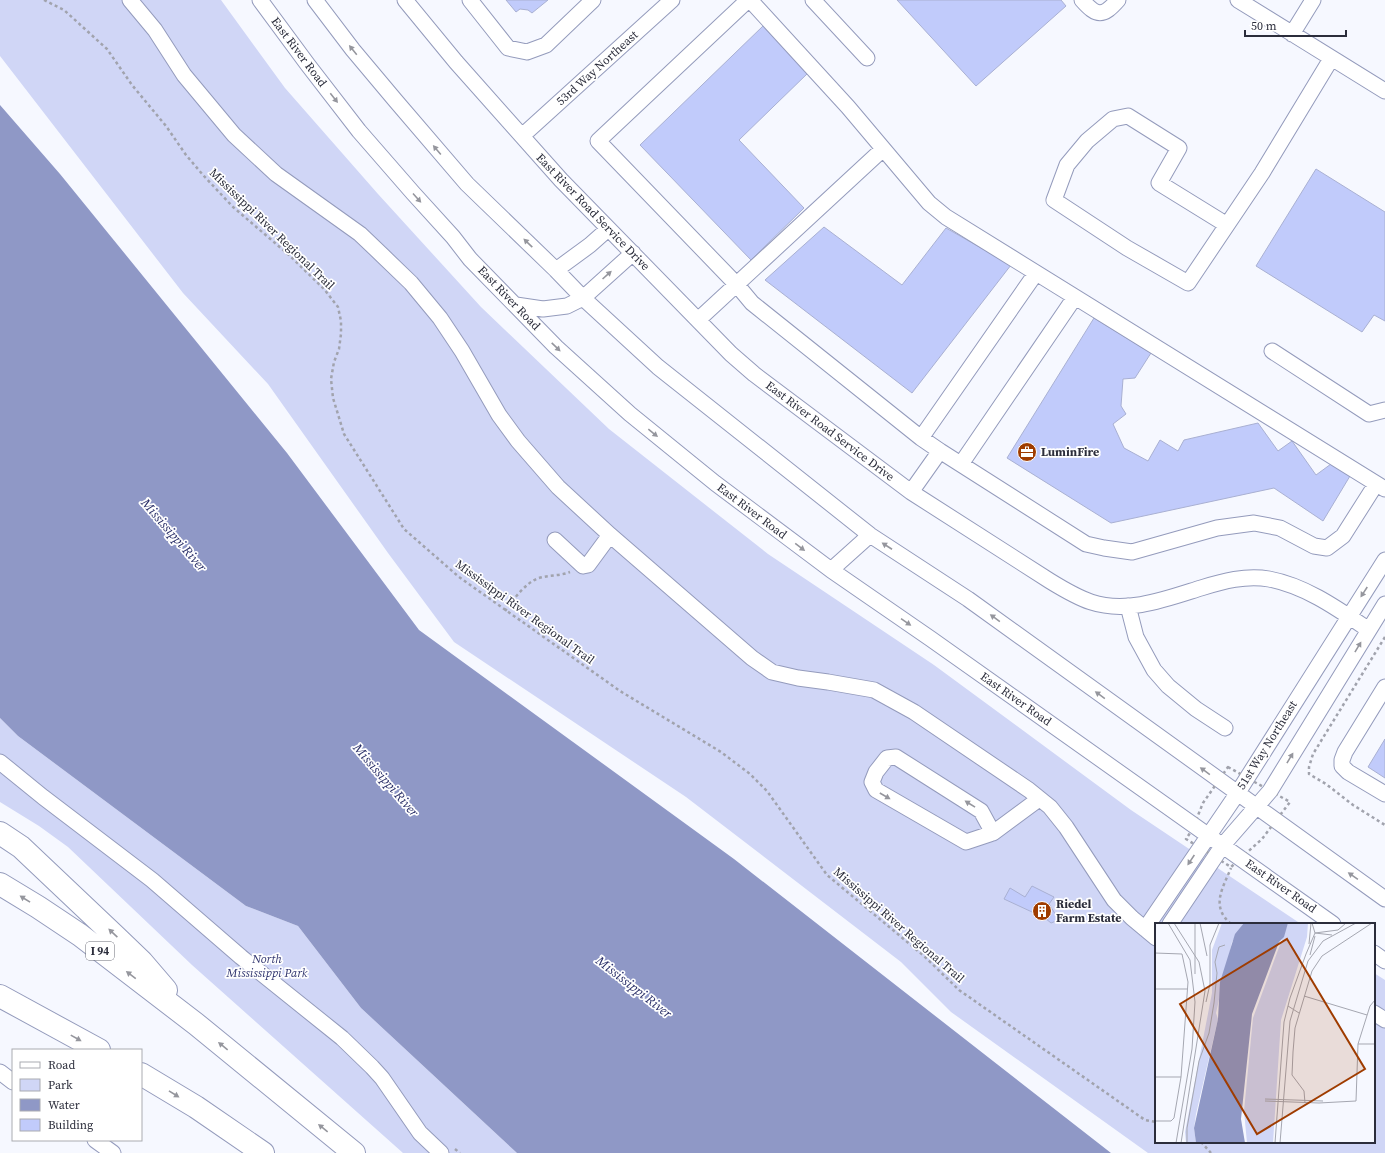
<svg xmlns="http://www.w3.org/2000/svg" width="1385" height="1153" font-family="'Source Serif 4',serif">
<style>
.green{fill:#d0d6f6}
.water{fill:#8f98c6}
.building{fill:#c1cbfb;stroke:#a9b0d2}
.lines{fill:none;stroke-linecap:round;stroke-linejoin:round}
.minor-casing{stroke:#949bbc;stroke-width:17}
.highway-casing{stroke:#949bbc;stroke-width:24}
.path{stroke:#a1a3ad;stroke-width:2.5;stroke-dasharray:3 3;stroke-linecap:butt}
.minor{stroke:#fff;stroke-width:15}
.highway{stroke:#fff;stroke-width:22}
.oneway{fill:#95969d}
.labels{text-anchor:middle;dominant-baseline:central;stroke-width:3.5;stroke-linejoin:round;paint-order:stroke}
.shield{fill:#fff;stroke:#6b6c76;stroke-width:1}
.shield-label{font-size:11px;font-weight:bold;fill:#2b2d3b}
.street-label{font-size:12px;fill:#2b2d3b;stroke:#fff}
.poi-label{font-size:12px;font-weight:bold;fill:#2b2d3b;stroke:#fff;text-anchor:start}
.park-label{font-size:12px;font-style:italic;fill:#2f346e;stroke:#fff}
.water-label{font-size:13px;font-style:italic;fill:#2a2f68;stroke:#fff}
.inset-road{fill:none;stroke:#a5a7b1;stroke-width:1}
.view{fill:#9f3c00;fill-opacity:0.15;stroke:#9f3c00;stroke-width:2}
.inset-edge{fill:none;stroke:#2b2d3b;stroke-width:2}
</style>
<rect width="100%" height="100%" fill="#f6f8ff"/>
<path class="green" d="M0 0H221L285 88 378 194 481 307 609 429 768 554 934 665 1131 810 1301 924H1156V1142H1374V973L1385 980V1153H1148L951 1012 901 962 686 797 454 642 388 553 268 384 183 293 0 56Z
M0 718 18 736 246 906 298 926 361 1008 517 1153H403L192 965 68 847 39 826 0 802Z"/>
<path class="water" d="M0 105 60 174 287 453 419 630 734 859 1111 1153H517L361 1008 298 926 246 906 18 736 0 718Z"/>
<path class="building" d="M506 0H548L532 13 528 10 520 9 516 12Z
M897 0H1061L1066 6 976 86Z
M763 26 808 73 739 140 804 208 751 260 640 145Z
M1316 169 1385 212V321L1374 315 1362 332 1256 266Z
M824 227 902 285 946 228 1011 265 912 393 765 280Z
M1094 318 1151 353 1135 378 1123 379 1121 406 1126 414 1113 424 1124 448 1148 461 1160 440 1178 451 1184 440 1258 423 1278 451 1292 441 1316 475 1331 464 1350 476 1323 521 1274 488 1111 523 1007 458Z
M1385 739V778L1368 767Z
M1032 886 1054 897 1049 904 1059 920 1051 923 1045 918 1004 899 1010 888 1025 897Z"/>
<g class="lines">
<g class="minor-casing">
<path id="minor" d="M130 0 155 30 184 75 234 135 276 174 360 234 383 256 411 283 440 318 462 351 499 415 518 441 558 487 610 535 752 658 772 672 798 678 828 682 874 690 914 712 1029 790 1050 807 1066 827 1114 900 1132 918 1156 938
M260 0 308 65 359 131 413 193 453 237 470 259 556 347 630 414 715 483 831 570 931 639 1333 924
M315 0 353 50 395 100 467 184 556 270 583 298 658 367 870 535 968 599 1385 899
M405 0 456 62 561 180 731 354 754 374 911 492 1050 581C1063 589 1076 597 1091 602 1127 614 1166 599 1201 588 1223 581 1246 575 1269 579 1306 586 1338 609 1369 630
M470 0 508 48 527 52 546 45 593 0
M748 0 598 141 737 285 752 303 921 438
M750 0 848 107 929 203 946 217 1385 489
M813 0 867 58
M1082 0C1097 17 1103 17 1118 0
M1238 0 1385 91
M1292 34 1313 0
M522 136 672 0
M1227 225 1159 183 1179 148 1128 116 1113 119 1087 141 1067 165 1054 200 1127 248 1188 283 1262 173 1331 59
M556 270 590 245 608 229
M516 305 543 309 567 306 583 298 633 253
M698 320 883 149
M1272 351 1369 414 1385 410
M940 451 1086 544 1104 548 1132 552 1217 528 1254 523 1280 528 1314 546 1327 548 1343 536 1376 484
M961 464 1075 297
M911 492 940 451 921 438 1036 273
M555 540 583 566 588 565 610 535
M831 570 870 535
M1128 606 1136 637 1154 670 1168 686 1196 709 1225 728
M1385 687 1345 752 1342 760V766L1348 772 1385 794
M0 762 43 797 152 880 241 957 342 1038 372 1067 382 1078 420 1133 441 1153
M993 833 981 811 896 757 887 758 876 772 872 782 876 790 966 842 993 833 1039 799
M1170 924 1223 845 1270 791 1385 604
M1145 929 1237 794 1385 560
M1374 953 1385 961
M1374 1013 1385 1020
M0 1072 13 1082
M95 1140 113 1153"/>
</g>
<g class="highway-casing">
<path id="highway" d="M0 833 21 847 115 936 142 962 166 990
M0 884 38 907 80 935 196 1024 354 1153
M0 996 99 1050
M141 1074 196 1107 263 1153"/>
</g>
<path class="path" d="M44 0 64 10 107 49 132 85 166 126 186 155 203 175 233 207 289 255 324 289 338 307 341 321V334L339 349 334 362 331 379 333 398 344 434 404 529 459 577 620 691 721 752 750 774 767 791 827 875 924 956 959 990 1145 1120 1156 1122
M505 611C513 600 526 582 539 578 549 575 560 576 570 572
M1385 637 1313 754 1309 767V774L1326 784 1353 805 1385 825
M1228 767 1290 802 1262 839 1231 867 1186 839 1192 830 1203 803Z
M1231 924C1210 906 1223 888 1231 868
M1201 1142 1211 1153
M455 1149 460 1153"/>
<use href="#minor" class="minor"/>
<use href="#highway" class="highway"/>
</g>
<defs><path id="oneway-solid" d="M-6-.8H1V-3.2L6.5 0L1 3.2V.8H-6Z"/></defs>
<g class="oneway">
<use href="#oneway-solid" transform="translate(353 50) rotate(-129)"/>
<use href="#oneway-solid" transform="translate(334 98) rotate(52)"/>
<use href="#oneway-solid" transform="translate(437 150) rotate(-130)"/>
<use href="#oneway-solid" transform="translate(417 198) rotate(48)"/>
<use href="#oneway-solid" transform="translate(528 243) rotate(-136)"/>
<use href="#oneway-solid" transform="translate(607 275) rotate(-42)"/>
<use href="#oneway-solid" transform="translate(556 347) rotate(44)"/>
<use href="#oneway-solid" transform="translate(653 433) rotate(39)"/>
<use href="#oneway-solid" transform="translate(887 546) rotate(-147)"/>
<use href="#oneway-solid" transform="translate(800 547) rotate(37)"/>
<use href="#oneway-solid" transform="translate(1364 592) rotate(123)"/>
<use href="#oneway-solid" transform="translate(995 618) rotate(-144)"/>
<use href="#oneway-solid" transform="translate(906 622) rotate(34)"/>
<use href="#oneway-solid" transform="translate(1358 647) rotate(-59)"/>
<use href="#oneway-solid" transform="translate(1100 695) rotate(-144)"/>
<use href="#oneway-solid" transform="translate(1290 758) rotate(-59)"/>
<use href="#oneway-solid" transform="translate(1205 771) rotate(-144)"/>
<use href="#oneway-solid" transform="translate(885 796) rotate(30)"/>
<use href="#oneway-solid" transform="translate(970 804) rotate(-148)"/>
<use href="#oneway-solid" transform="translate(1191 860) rotate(124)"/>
<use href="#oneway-solid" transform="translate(1353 876) rotate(-145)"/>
<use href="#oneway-solid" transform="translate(25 899) rotate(-148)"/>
<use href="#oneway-solid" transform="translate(113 933) rotate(-137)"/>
<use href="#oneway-solid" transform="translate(131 975) rotate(-143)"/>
<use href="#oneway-solid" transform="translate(76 1038) rotate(29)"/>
<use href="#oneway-solid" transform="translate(223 1046) rotate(-141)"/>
<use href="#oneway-solid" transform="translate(174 1094) rotate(32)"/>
<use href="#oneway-solid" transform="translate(323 1128) rotate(-141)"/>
</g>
<defs>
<g id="office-disc" transform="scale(1)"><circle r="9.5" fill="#9f3c00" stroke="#fff"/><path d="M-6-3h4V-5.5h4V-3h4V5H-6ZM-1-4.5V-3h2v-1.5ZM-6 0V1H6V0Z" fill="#fff"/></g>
<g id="building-disc" transform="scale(1)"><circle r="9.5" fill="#9f3c00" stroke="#fff"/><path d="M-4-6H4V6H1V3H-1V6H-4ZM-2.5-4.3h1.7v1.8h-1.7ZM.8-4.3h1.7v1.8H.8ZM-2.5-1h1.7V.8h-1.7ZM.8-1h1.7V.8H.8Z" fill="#fff"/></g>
</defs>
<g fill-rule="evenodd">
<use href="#office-disc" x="1027" y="452"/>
<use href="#building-disc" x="1042" y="911"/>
</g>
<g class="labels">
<rect class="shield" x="86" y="942" width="28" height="18" rx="3"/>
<g class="shield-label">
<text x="100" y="951">I 94</text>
</g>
<g class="street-label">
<text transform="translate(299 52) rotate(53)">East River Road</text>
<text transform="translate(597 68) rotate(-42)">53rd Way Northeast</text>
<text transform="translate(593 212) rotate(46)">East River Road Service Drive</text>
<text transform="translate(272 229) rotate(44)">Mississippi River Regional Trail</text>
<text transform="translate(509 298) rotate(46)">East River Road</text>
<text transform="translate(830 431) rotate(37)">East River Road Service Drive</text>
<text transform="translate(752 511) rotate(37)">East River Road</text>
<text transform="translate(525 612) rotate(36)">Mississippi River Regional Trail</text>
<text transform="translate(1016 699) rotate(35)">East River Road</text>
<text transform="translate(1267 745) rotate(-58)">51st Way Northeast</text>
<text transform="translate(1281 886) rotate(35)">East River Road</text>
<text transform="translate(899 925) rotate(41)">Mississippi River Regional Trail</text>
</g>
<g class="poi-label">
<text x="1041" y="452">LuminFire</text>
<text x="1056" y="904">Riedel<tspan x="1056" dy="14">Farm Estate</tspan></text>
</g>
<g class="park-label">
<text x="267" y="959">North<tspan x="267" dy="14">Mississippi Park</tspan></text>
</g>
<g class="water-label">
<text transform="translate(174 535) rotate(49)">Mississippi River</text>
<text transform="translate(386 780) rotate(49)">Mississippi River</text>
<text transform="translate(634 987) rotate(38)">Mississippi River</text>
</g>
</g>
<g transform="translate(1155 923)">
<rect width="220" height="220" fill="#f6f8ff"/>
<path d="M67 0H89L77 19 61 90 63 96 41 191 39 205 41 220H31L30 209 57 70V27ZM133 0H153L152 14 126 97 118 220H92L89 188 98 95Z" fill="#d0d6f6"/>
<path d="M89 0H133L129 14 124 19 97 91 86 196 90 220H41L39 205 63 96 65 59 80 11Z" fill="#8f98c6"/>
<path class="inset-road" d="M13 0 35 37 40 79 37 126 21 220M19 0 44 39 50 68 26 220M40 0V51M45 0 52 33M157 0 160 10 177 12M154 21 156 0M0 30 27 31 33 59 26 154 19 195 16 198H0M151 31 160 10 183 7 191 0M155 32 160 13M153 38 168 18 201 0M0 66H33M149 73 212 92M51 79 55 61V22L64 0M133 83 144 90M203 121H220M0 154H26M110 176 168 178M110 178 164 180 201 178 203 121 215 83 220 77M150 180 149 168 137 152 138 129 140 105 157 48 167 33 217 0M32 220V205L44 138 54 110 59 80 62 50 60 39 64 24 70 22M120 220 129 99 135 75 151 31M125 220 135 98 153 38"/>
<path class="view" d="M132 16 210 146 102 211 25 81Z"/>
<rect width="220" height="220" class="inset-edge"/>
</g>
<rect x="12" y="1049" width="130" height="92" fill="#ffffff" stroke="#aaabb1"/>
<rect x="20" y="1062" width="20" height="6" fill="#ffffff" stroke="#aaabb1"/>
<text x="48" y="1069" font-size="12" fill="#2b2d3b">Road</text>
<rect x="20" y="1079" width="20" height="12" fill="#d0d6f6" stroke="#aaabb1"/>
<text x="48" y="1089" font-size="12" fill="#2b2d3b">Park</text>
<rect x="20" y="1099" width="20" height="12" fill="#8f98c6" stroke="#aaabb1"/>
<text x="48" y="1109" font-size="12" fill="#2b2d3b">Water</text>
<rect x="20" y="1119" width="20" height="12" fill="#c1cbfb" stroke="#aaabb1"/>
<text x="48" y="1129" font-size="12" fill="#2b2d3b">Building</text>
<path d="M1245 30v6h101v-6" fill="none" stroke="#2b2d3b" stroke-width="2"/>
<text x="1251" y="30" font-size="12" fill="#2b2d3b" stroke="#ffffff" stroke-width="3" paint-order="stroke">50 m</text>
</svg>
